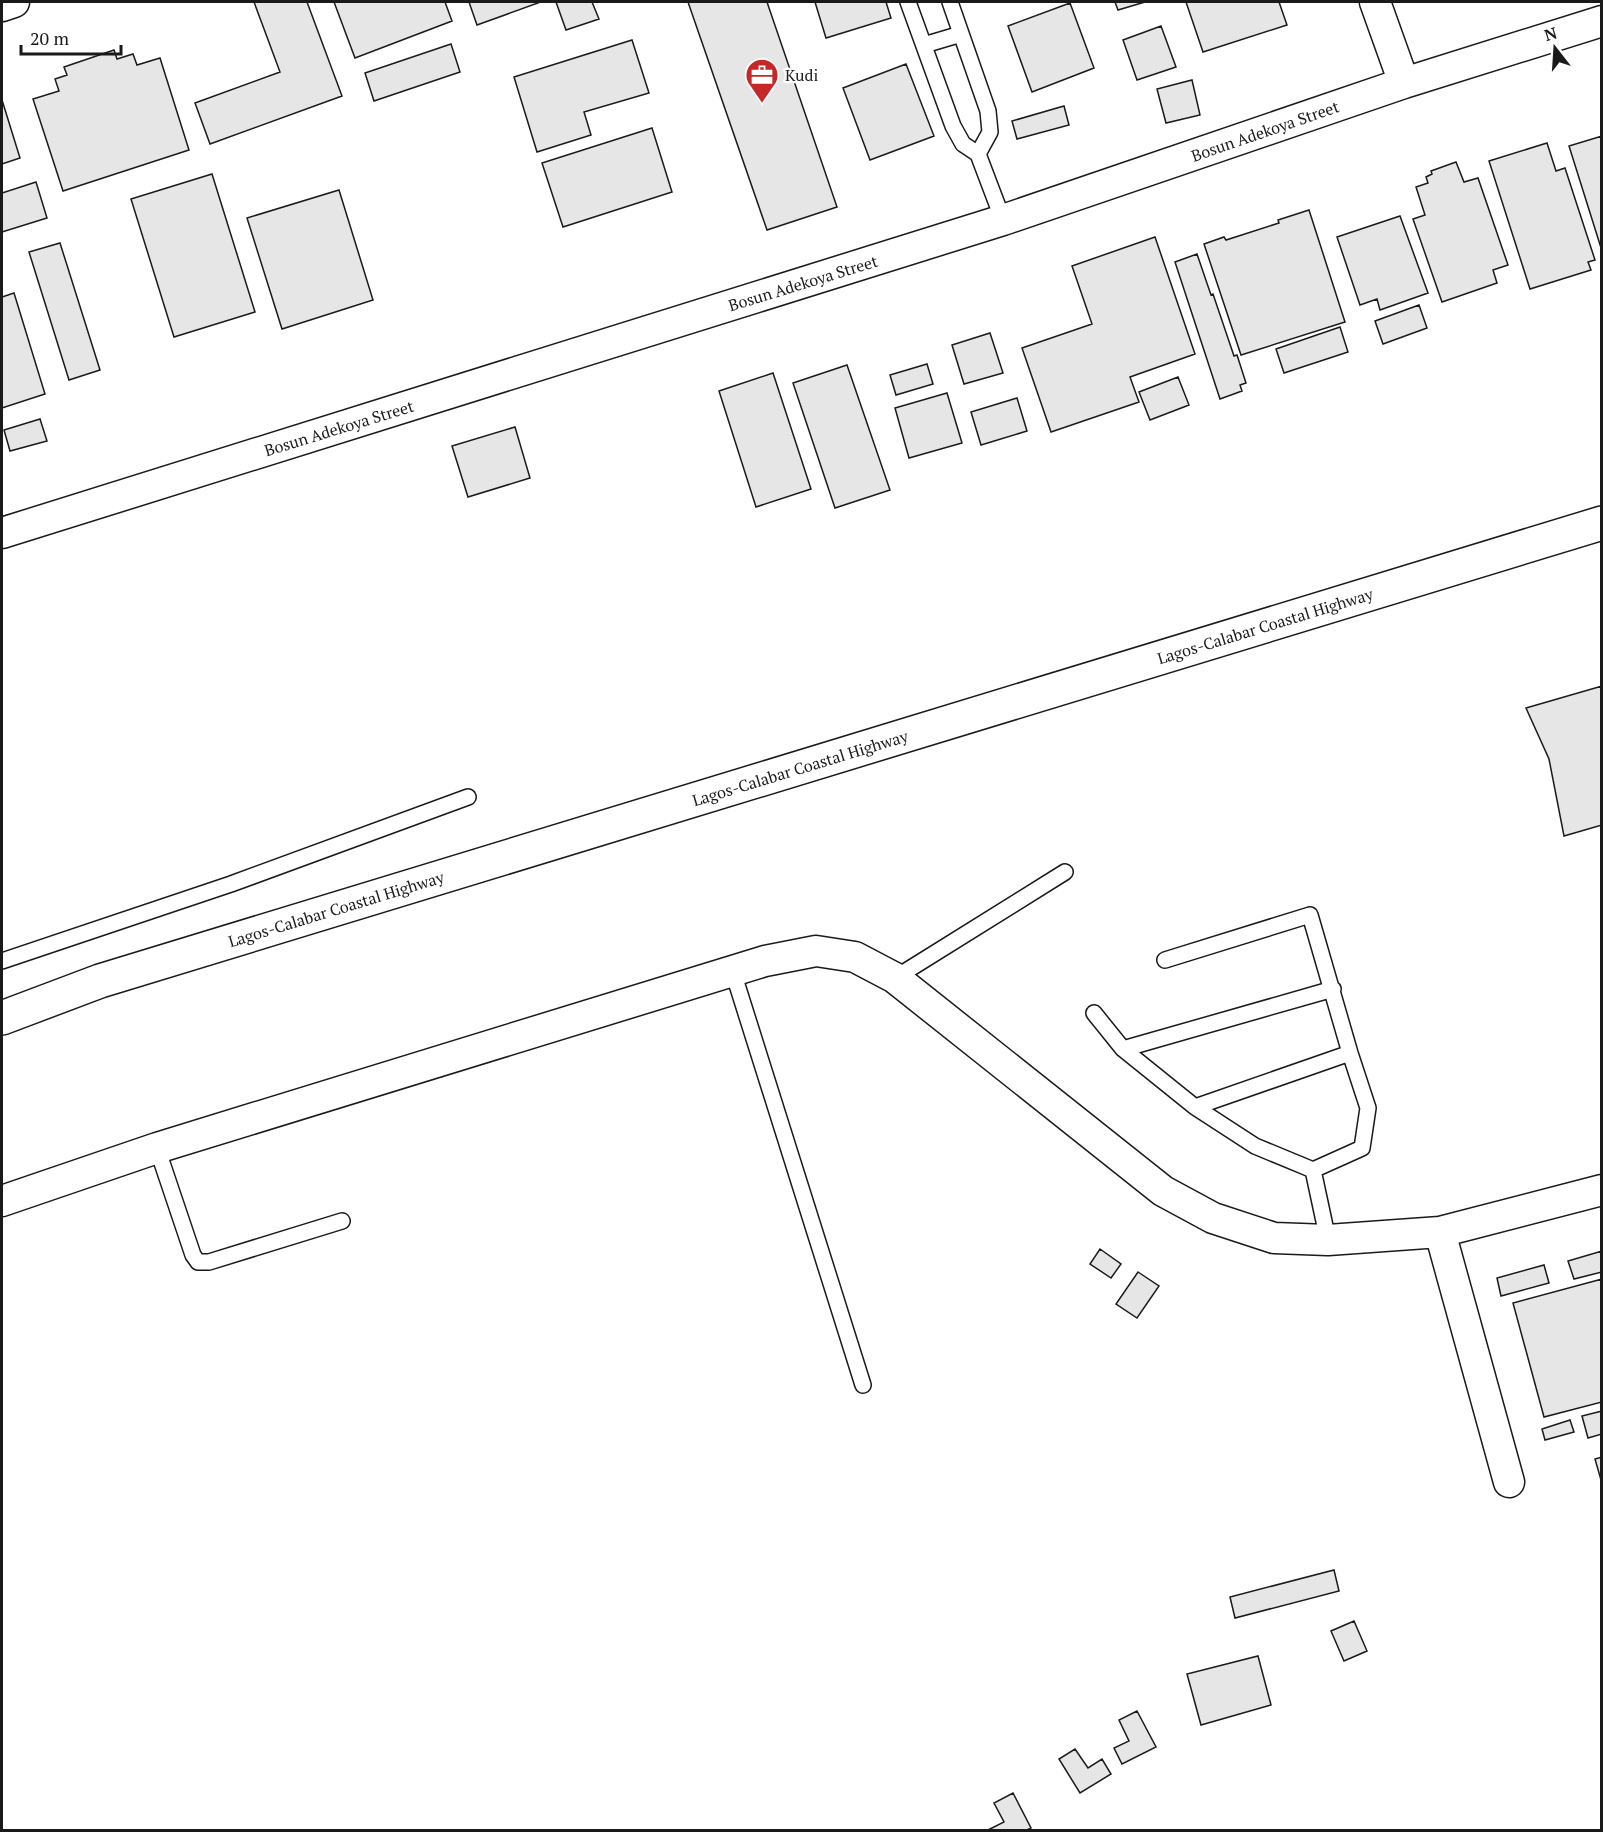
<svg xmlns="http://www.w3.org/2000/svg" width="1603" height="1832" font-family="'PT Serif',serif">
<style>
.building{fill:#e6e6e6;stroke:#1a1a1a;stroke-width:1.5}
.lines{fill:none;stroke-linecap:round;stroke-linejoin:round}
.lane-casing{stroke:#1a1a1a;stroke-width:18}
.street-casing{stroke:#1a1a1a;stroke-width:33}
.highway-casing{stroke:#1a1a1a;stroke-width:36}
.lane{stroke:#fff;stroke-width:15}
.street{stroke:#fff;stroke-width:30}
.highway{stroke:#fff;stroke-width:33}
.labels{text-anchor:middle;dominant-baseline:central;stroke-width:4.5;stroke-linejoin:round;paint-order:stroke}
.poi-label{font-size:16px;fill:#1a1a1a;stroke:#fff;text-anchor:start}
.street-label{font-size:16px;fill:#1a1a1a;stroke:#fff}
</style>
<rect width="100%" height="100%" fill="#fff"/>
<path class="building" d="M254 2H307L342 96 210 144 195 103 280 72Z
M334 2H445L452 21 355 58Z
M469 2H537L538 3 477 25Z
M556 2H592L599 19 566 30Z
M688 2H767L837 207 767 230Z
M815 2H886L891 18 826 38Z
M1115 2H1145L1118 10Z
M1186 2H1279L1287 25 1203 52Z
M1070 3 1094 68 1032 92 1008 26Z
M1161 26 1176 67 1137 80 1123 40Z
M632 40 649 93 584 112 591 135 537 152 514 77Z
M451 44 460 72 374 101 365 73Z
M114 50 117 59 133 54 137 65 160 58 189 150 63 191 33 99 59 91 55 79 67 75 64 67Z
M906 64 934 136 870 160 843 88Z
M1192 80 1200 115 1166 123 1157 89Z
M2 100 20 158 2 164Z
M1064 106 1069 125 1017 139 1012 121Z
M652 128 672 192 563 227 542 163Z
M1602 136V251L1569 146Z
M1547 143 1556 171 1565 168 1595 260 1588 262 1591 270 1530 289 1489 161Z
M1456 162 1464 182 1478 178 1508 265 1493 270 1497 283 1442 302 1413 219 1425 215 1416 187 1428 183 1426 177 1432 174 1431 171Z
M212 174 255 312 174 337 131 199Z
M36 182 47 218 2 232V193Z
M339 190 373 300 282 329 247 218Z
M1309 210 1345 322 1241 355 1204 244 1224 237 1226 240 1279 223 1278 220Z
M1400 216 1428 293 1380 310 1377 299 1360 305 1337 237Z
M1155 237 1195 354 1130 377 1139 402 1051 432 1022 348 1092 324 1072 266Z
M60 243 100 370 69 380 29 252Z
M1197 254 1211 295 1213 294 1234 356 1237 355 1246 383 1240 385 1242 391 1220 399 1175 262Z
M14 293 45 394 2 408V297Z
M1419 305 1427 328 1383 344 1375 321Z
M1340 327 1348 352 1284 373 1276 349Z
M990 333 1003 373 964 384 952 345Z
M927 364 933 384 896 395 890 375Z
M847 365 890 490 835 508 793 383Z
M773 373 811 489 756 507 719 391Z
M1178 377 1189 405 1150 420 1139 392Z
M947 393 962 443 909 458 895 408Z
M1017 398 1027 431 981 445 971 412Z
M40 419 47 441 10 451 4 430Z
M515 427 530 478 468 497 452 446Z
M1602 686V825L1564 836 1549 759 1526 708Z
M1100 1249 1121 1264 1111 1278 1090 1264Z
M1602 1251V1272L1574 1279 1568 1261Z
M1544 1265 1549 1283 1501 1296 1497 1278Z
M1138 1272 1159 1286 1137 1318 1116 1304Z
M1602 1279V1402L1544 1417 1513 1303Z
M1602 1411V1434L1588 1438 1582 1416Z
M1570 1420 1574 1432 1545 1440 1542 1429Z
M1602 1457V1480H1601L1595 1459Z
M1334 1570 1339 1591 1235 1618 1230 1597Z
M1354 1621 1367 1651 1344 1661 1331 1631Z
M1258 1656 1271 1705 1201 1725 1187 1674Z
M1137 1711 1156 1747 1122 1764 1114 1748 1129 1741 1119 1720Z
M1075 1749 1088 1768 1102 1759 1111 1774 1080 1793 1059 1759Z
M1013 1793 1031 1828 1027 1830H988L1004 1822 994 1803Z"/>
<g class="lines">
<g class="lane-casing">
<path id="lane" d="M908 2 953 126 963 144 978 154 1003 220
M950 2 988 111 990 132 978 154
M924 45 961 34
M2 961 231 884 468 797
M733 972 863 1385
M895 978 1065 872
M1094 1013 1123 1049 1195 1107 1255 1146 1313 1170 1362 1148 1368 1108 1350 1053 1310 915 1165 960
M1123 1049 1333 989
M1195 1107 1350 1053
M157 1148 193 1255 198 1262H209L342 1221
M1313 1170 1328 1240"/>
</g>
<g class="street-casing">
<path id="street" d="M1375 2 1404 83
M2 6 14 2
M2 533 1003 220 1404 83 1602 21
M2 1201 157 1148 765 961 816 951 855 957 895 978 1163 1191 1213 1218 1274 1238 1328 1240 1440 1232 1602 1190
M1440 1232 1509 1482"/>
</g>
<g class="highway-casing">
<path id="highway" d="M2 1018 100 981 1602 523"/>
</g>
<use href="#lane" class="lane"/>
<use href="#street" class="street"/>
<use href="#highway" class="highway"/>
</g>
<defs>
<g id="office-pin" transform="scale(1.725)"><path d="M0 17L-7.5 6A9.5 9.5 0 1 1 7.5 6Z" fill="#c62828" stroke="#fff"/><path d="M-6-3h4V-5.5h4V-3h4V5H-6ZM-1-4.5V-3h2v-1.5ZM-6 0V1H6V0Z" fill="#fff"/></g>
</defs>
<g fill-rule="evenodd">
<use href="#office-pin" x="762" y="75"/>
</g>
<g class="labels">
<g class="poi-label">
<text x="785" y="75">Kudi</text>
</g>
<g class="street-label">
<text transform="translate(1265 131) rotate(-19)">Bosun Adekoya Street</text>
<text transform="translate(803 283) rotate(-17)">Bosun Adekoya Street</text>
<text transform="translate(339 428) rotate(-17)">Bosun Adekoya Street</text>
<text transform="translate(1265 626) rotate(-17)">Lagos-Calabar Coastal Highway</text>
<text transform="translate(800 768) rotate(-17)">Lagos-Calabar Coastal Highway</text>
<text transform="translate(336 909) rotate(-17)">Lagos-Calabar Coastal Highway</text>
</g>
</g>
<rect width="1603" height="1832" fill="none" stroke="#1a1a1a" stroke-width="6"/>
<g transform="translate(1555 48) rotate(343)" stroke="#ffffff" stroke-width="4.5" paint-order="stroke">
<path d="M0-4.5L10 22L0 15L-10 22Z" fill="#1a1a1a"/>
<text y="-9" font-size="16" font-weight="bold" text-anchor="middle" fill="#1a1a1a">N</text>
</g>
<path d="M21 45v9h100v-9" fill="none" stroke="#1a1a1a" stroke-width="3"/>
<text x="30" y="45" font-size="18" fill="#1a1a1a" stroke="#ffffff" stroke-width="4.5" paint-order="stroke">20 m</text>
</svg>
